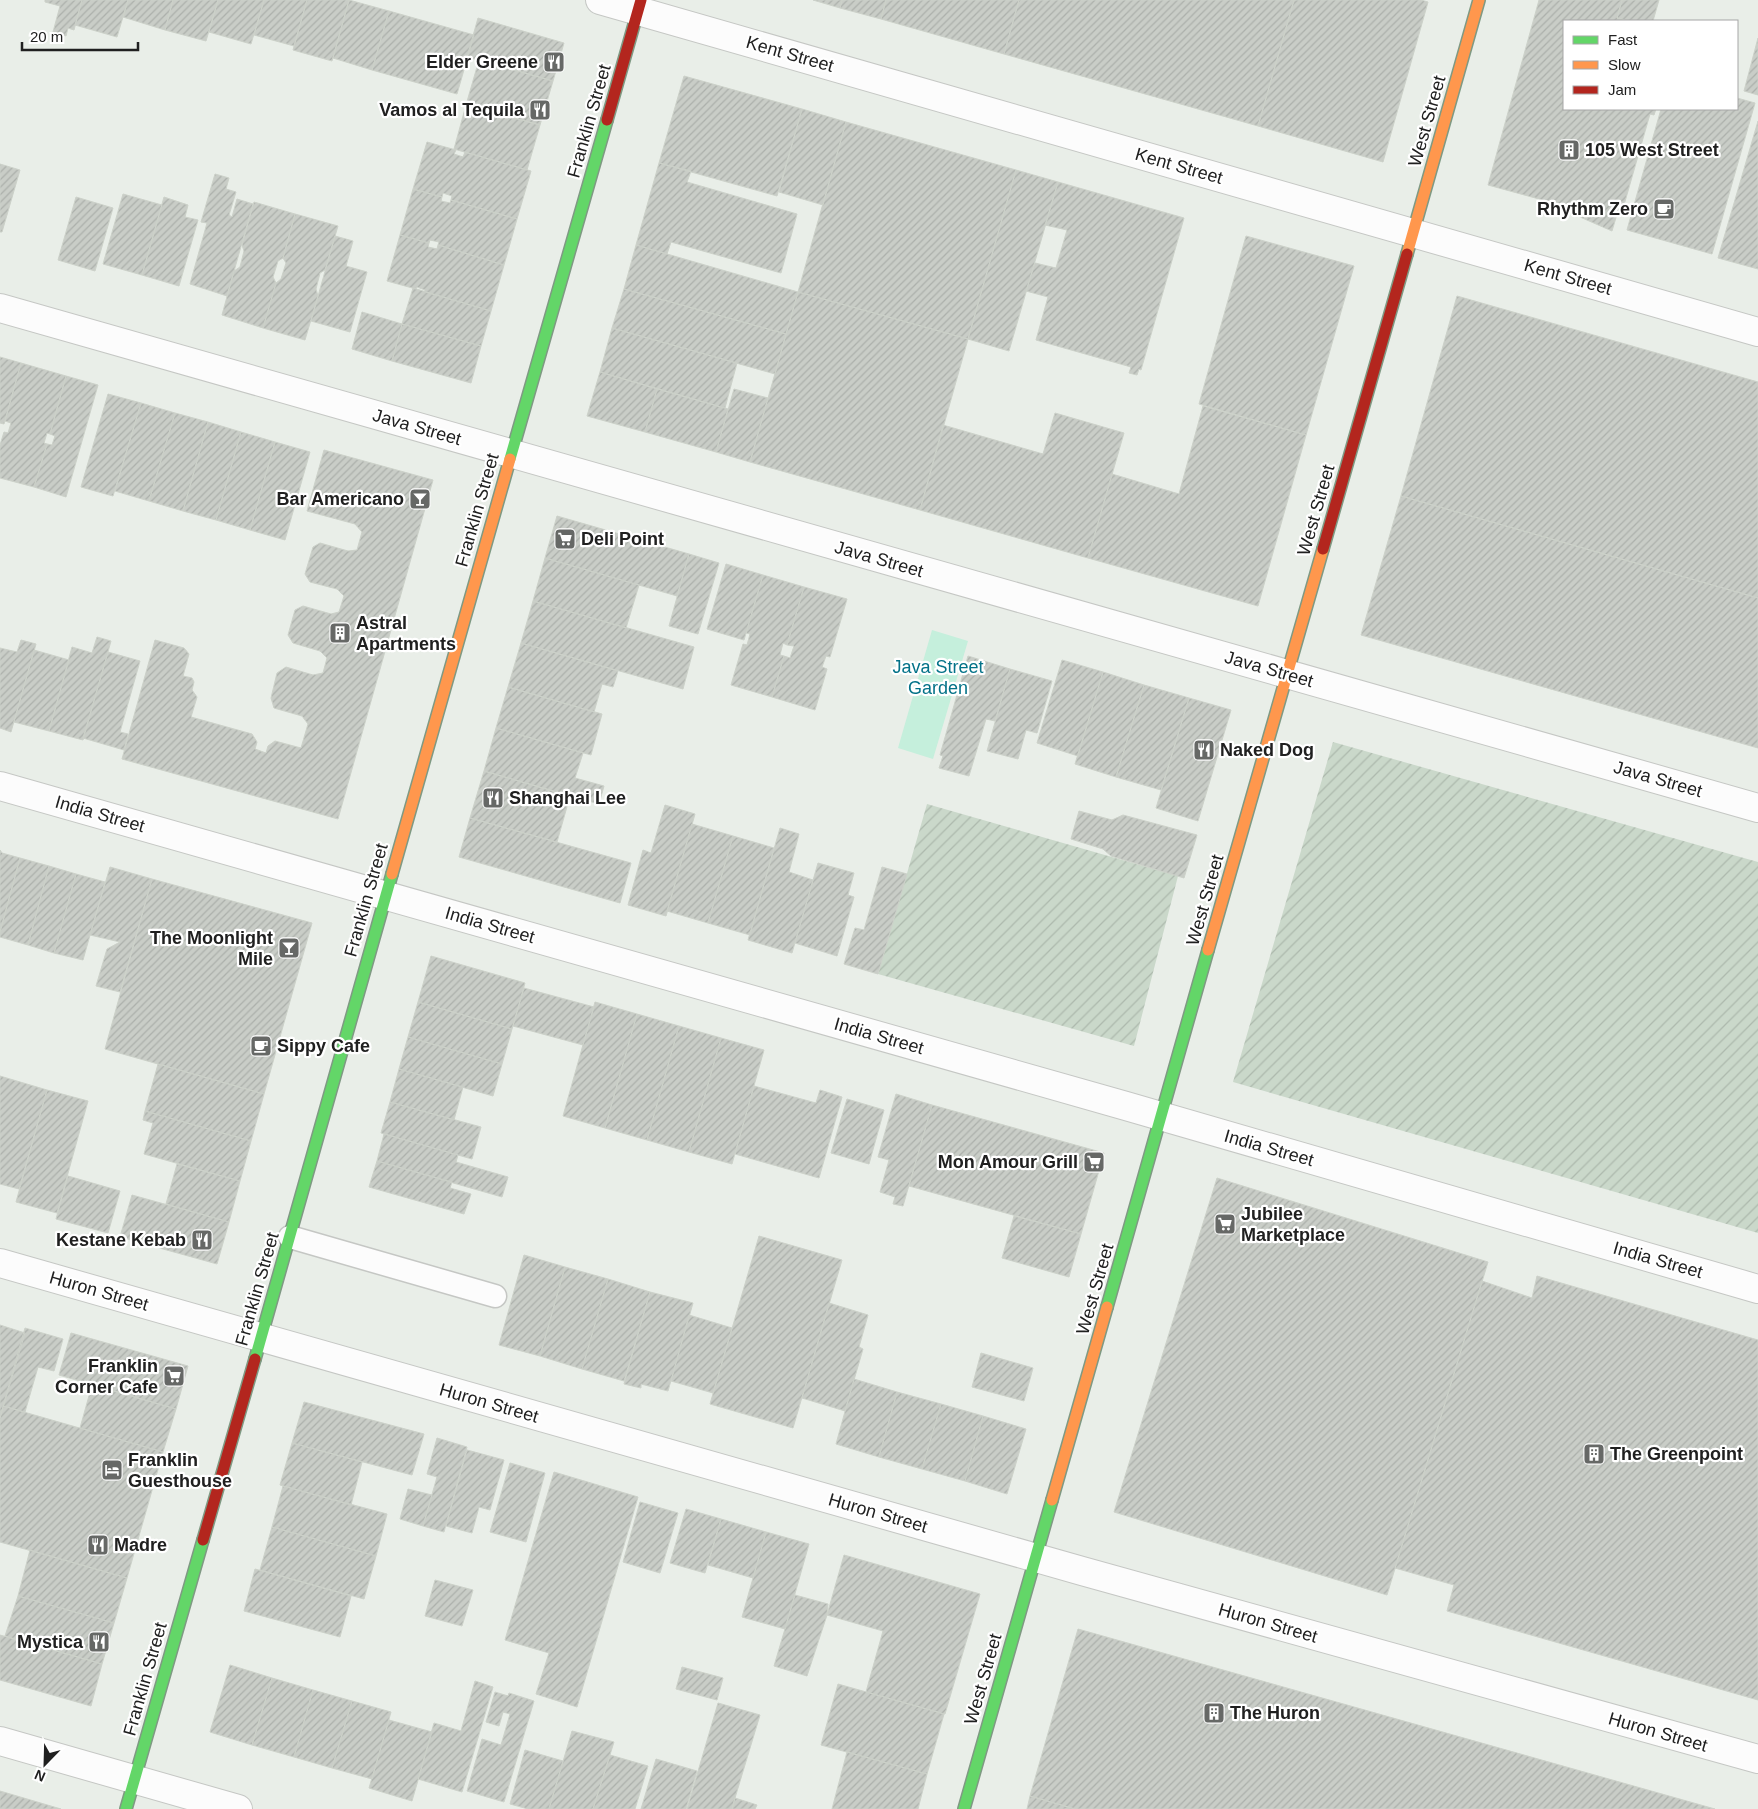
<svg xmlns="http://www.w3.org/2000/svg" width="1758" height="1809" font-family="Helvetica,sans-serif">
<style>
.construction{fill:url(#construction-furrows)}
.garden{fill:#c5efdc}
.building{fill:url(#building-hatch);stroke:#ccd1c9}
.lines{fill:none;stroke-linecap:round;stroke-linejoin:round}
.lane-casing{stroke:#c5c7c4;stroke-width:25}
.street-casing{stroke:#c5c7c4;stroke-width:30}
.fast-casing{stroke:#7f9983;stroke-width:14}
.slow-casing{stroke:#7f9983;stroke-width:14}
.jam-casing{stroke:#7f9983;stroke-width:14}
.lane{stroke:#fcfcfc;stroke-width:22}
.street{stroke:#fcfcfc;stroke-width:28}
.fast{stroke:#63d668;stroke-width:11}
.slow{stroke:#ff974d;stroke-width:11}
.jam{stroke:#b3261e;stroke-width:11}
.labels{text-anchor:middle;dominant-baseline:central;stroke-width:4.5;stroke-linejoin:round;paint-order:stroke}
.street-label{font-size:18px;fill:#202020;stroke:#fff}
.poi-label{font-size:18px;font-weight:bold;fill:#202020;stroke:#fff;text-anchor:start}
.park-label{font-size:18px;fill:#037288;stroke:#fff}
</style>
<defs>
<pattern id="construction-furrows" width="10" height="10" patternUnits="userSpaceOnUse" patternTransform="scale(1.25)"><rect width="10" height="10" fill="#cad8ca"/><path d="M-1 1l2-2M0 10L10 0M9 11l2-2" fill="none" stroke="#adb9ad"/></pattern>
<pattern id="building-hatch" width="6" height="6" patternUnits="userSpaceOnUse" patternTransform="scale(1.25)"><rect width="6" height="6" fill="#c9cdc7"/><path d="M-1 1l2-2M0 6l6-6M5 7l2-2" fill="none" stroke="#acb0ab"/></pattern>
</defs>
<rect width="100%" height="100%" fill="#e9eee8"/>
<path class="construction" d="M1333 742 1758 862V1233L1233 1082Z
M927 804 1178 876 1134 1046 878 974Z"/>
<path class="garden" d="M932 630 968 641 933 759 898 748Z"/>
<path class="building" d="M45 0H82L74 30 68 28 66 36 53 32 60 6 45 2Z
M82 0H128L117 37 75 25Z
M128 0H173L165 30 123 17Z
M173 0H218L206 41 165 30Z
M218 0H264L251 44 209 32Z
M264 0H307L294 46 254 35Z
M307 0H349L332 61 293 50Z
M349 0 389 11 372 70 333 58Z
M813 0H842L840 8Z
M842 0H886L881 19 840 8Z
M886 0H1019L1004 54 881 19Z
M1019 0H1294L1258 126 1004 54Z
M1294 0H1421L1428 2 1383 162 1258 126Z
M1539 0H1622L1617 18 1629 21H1564V109H1656L1654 115 1650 114 1624 205 1620 204 1612 231 1539 199 1488 185Z
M1622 0H1659L1653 21H1629L1617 18Z
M389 11 474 35 457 94 372 70Z
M478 18 564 43 553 81 467 57Z
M1758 38V95L1744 91Z
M479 60 553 81 540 125 466 105Z
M684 76 802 109 777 196 659 163Z
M1737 98 1755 103 1712 254 1627 230 1661 109H1737Z
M466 105 540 125 527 170 454 149Z
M802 109 846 122 823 205 779 192Z
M1758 121V269L1718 258Z
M846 122 1016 170 968 339 798 292Z
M427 142 456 150 454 154 463 157 465 152 531 171 517 219 451 200 452 196 443 193 442 197 413 189Z
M659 163 691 171 687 182 797 214 781 273 671 242 667 254 636 245Z
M0 164 20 170 2 232H0Z
M1016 170 1058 182 1009 351 968 339Z
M215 174 229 178 226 189 236 192 229 215 232 217 237 199 253 204 227 296 190 284 207 223 201 222Z
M1058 182 1184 218 1141 370 1139 369 1137 375 1129 373 1131 367 1036 340 1048 297 1026 291 1035 263 1056 268 1067 230 1045 225Z
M413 189 442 197 441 201 450 203 451 200 517 219 504 265 438 245 439 242 430 240 429 243 400 235Z
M123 194 162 205 142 275 103 264Z
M76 197 113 208 95 271 58 260Z
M164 197 188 205 185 217 198 220 179 286 142 275Z
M254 202 295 214 283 258 278 261 273 277 276 283 263 328 222 315 234 271 240 267 244 251 242 245Z
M295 214 338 226 325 270 320 273 316 289 318 296 305 340 263 328 276 283 281 279 286 263 283 258Z
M400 235 429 243 428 247 437 249 438 245 504 265 491 311 425 292V290L417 287 416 289 387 281Z
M335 236 353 241 346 266 367 272 350 332 311 321Z
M1246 236 1354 266 1306 435 1199 404Z
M636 245 798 292 786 334 624 289Z
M413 288 491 311 481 346 402 324Z
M624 289 786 334 775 374 612 328Z
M798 292 968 339 920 510 750 462Z
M1457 296 1758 382V598L1401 496Z
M362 312 402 324 392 361 352 349Z
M402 324 481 346 471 383 392 361Z
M612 328 737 363 725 408 600 372Z
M0 357 21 363 4 424 0 423Z
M21 363 66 376 50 434 47 433 44 443 47 444 34 487 0 478V445L4 432 8 433 11 423 5 421Z
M600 372 657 389 645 432 587 416Z
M66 376 98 385 66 497 34 487 47 444 52 445 55 436 50 434Z
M657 389 728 409 716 452 645 432Z
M734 389 768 398 750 462 716 452Z
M108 394 141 403 113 496 81 487Z
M141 403 175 413 149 501 115 491Z
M1203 406 1306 435 1258 606 1088 558 1112 474 1179 494Z
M175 413 208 422 183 511 149 501Z
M1055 413 1124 433 1088 558 920 510 943 425 1043 454Z
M208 422 241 432 216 520 183 511Z
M241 432 275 442 250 530 216 520Z
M275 442 310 452 285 540 250 530Z
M324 450 433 480 338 819 122 759 155 640 184 648 189 654 183 676 192 678 194 682 192 690 197 697 191 717 252 734 257 742 255 749 266 753 268 746 275 741 301 748 308 724 302 716 274 708 271 698 277 673 286 667 313 675 323 673 327 658 320 651 293 643 288 635 295 610 303 606 331 614 339 612 344 596 337 589 310 582 305 574 313 547 320 543 348 551 357 550 362 532 355 524 307 511Z
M1401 496 1758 598V748L1361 635Z
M557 516 689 554 677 596 545 558Z
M689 554 719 563 698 634 669 626Z
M545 558 639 585 626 628 533 601Z
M726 564 763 575 744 640 707 629Z
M763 575 804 587 787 645 783 643 780 655 784 656 772 697 731 685 743 644 747 645 750 634 746 633Z
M804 587 847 599 830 657 826 656 822 667 827 669 815 710 772 697 784 656 790 658 794 646 787 645Z
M533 601 694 647 683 689 521 643Z
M97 637 111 641 83 740 49 731 72 647 92 653Z
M21 640 36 644 11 732 0 728V648L17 652Z
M521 643 618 671 613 687 602 684 594 712 508 687Z
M34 650 69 660 49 731 14 722Z
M108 652 140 661 120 732 128 734 124 750 83 738Z
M968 656 1010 669 995 721 986 719 969 776 939 768 943 756 940 755Z
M1062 660 1103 672 1078 756 1037 743Z
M1010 669 1052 681 1037 733 1026 730 1018 759 987 751Z
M1103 672 1144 685 1116 777 1075 764Z
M1144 685 1189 698 1161 790 1116 777Z
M508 687 602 714 591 755 496 728Z
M1189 698 1231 710 1198 821 1156 808Z
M496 728 583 753 575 778 604 786 599 804 484 771Z
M484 771 570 796 557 842 470 818Z
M665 805 695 814 666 916 628 905 643 850 651 853Z
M1079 811 1112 820 1123 815 1197 835 1184 878 1111 856 1103 849 1071 839Z
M470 818 631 863 620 903 459 857Z
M692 824 733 836 708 923 667 911Z
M780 828 799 834 789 872 813 880 792 953 748 940Z
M733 836 774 848 750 935 708 923Z
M0 850 2 853 20 858 0 932Z
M20 858 49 866 28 945 0 937V932Z
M818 863 854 873 848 895 854 897 837 956 795 943Z
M49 866 76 874 54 953 28 945Z
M110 867 152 879 120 992 96 986 107 949 120 942 90 935Z
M882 867 907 874 878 974 844 964 855 928 864 930Z
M76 874 105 882 83 960 54 953Z
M152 879 312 923 264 1094 105 1049Z
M431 956 525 983 512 1029 418 1002Z
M524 988 594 1007 583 1045 513 1026Z
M418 1002 512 1029 502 1064 408 1037Z
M595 1002 637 1014 605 1128 563 1116Z
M637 1014 679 1026 647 1140 605 1128Z
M679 1026 721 1038 689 1152 647 1140Z
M408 1037 502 1064 493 1096 399 1069Z
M721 1038 764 1050 732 1164 689 1152Z
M158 1064 264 1094 251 1141 145 1111Z
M399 1069 463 1087 454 1120 390 1102Z
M0 1076 47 1090 19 1189 0 1184Z
M754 1086 816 1103 820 1090 842 1097 819 1178 735 1154Z
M47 1090 88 1101 57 1213 16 1202Z
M896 1094 932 1105 903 1206 893 1204 895 1197 880 1192 889 1160 878 1157Z
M847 1099 884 1110 869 1164 831 1153Z
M390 1102 481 1127 472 1159 381 1133Z
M932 1105 1104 1153 1081 1234 909 1186Z
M145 1111 251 1141 240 1181 144 1154 153 1123 143 1120Z
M384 1134 458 1155 456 1162 508 1177 502 1197 377 1161Z
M377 1161 452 1182 450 1188 471 1194 464 1214 369 1187Z
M177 1164 240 1181 229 1222 166 1204Z
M68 1176 120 1191 108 1233 56 1219Z
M1217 1178 1488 1262 1387 1595 1114 1512Z
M132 1195 229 1222 217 1264 120 1237Z
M1014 1216 1081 1234 1069 1277 1002 1258Z
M759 1236 842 1260 793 1428 710 1404Z
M524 1255 565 1267 540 1356 499 1345Z
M565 1267 608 1279 582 1369 540 1356Z
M1537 1276 1758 1340V1700L1447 1611 1454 1585 1395 1568 1482 1281 1532 1298Z
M608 1279 650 1292 624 1381 582 1369Z
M650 1292 693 1303 668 1391 641 1384V1388L624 1384Z
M829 1303 868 1315 859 1347 863 1349 845 1411 802 1398Z
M689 1315 732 1328 713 1393 671 1381Z
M0 1325 25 1333 0 1418Z
M25 1328 63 1339 54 1371 38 1367 25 1412 3 1406Z
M71 1333 188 1366 176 1409 59 1375Z
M981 1353 1033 1368 1024 1401 972 1387Z
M854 1379 897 1392 879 1457 836 1444Z
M92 1385 176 1409 163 1452 80 1428Z
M897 1392 941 1404 922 1469 879 1457Z
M304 1402 424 1434 412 1475 292 1443Z
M941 1404 983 1416 965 1481 922 1469Z
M3 1406 163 1452 127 1578 0 1542V1418Z
M983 1416 1026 1429 1007 1494 965 1481Z
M437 1438 467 1447 444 1532 423 1526 437 1477 427 1474Z
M292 1443 362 1462 351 1505 280 1485Z
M467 1450 504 1460 490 1510 479 1507 472 1533 446 1526Z
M510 1463 545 1473 526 1542 490 1532Z
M554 1472 638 1497 577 1707 536 1694 549 1653 505 1640Z
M283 1486 387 1514 376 1556 272 1527Z
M408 1489 432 1495 423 1526 400 1519Z
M640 1502 678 1513 660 1573 623 1562Z
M686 1509 721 1519 705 1573 670 1563Z
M721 1519 766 1532 753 1578 708 1565Z
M272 1527 376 1556 364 1599 260 1570Z
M766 1532 809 1544 785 1629 742 1617Z
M30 1550 127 1578 114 1623 18 1596Z
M844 1555 980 1594 945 1714 866 1692 883 1631 827 1615Z
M255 1569 351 1596 340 1637 244 1611Z
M435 1580 473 1590 462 1626 425 1616Z
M795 1595 828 1604 827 1615 807 1676 774 1666Z
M18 1596 114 1623 102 1664 5 1636Z
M1078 1629 1715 1809H1075L1030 1796Z
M0 1635 102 1664 91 1706 0 1680Z
M230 1665 272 1678 252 1745 210 1732Z
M682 1667 723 1678 717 1700 676 1689Z
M272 1678 313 1690 294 1757 252 1745Z
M475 1681 493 1687 462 1792 418 1779 434 1723 461 1731Z
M838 1684 944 1714 927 1774 821 1745Z
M313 1690 352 1701 332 1768 294 1757Z
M495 1692 508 1696 509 1693 534 1701 504 1802 467 1791 482 1739 501 1745 510 1714 503 1712 499 1726 486 1722Z
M352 1701 391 1712 372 1779 332 1768Z
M718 1703 760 1715 735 1798 732 1809H687Z
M389 1720 432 1732 412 1801 369 1788Z
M572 1731 614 1742 593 1809H549Z
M525 1750 563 1761 549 1809H528L510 1804Z
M847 1752 927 1774 918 1809H832Z
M610 1755 648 1766 635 1809H593Z
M656 1759 697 1771 686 1809H641Z
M0 1791 61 1809H0Z
M1030 1796 1075 1809H1027Z
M735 1798 757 1805 755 1809H732Z"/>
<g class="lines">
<g class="lane-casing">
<path id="lane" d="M290 1237 495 1296"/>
</g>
<g class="street-casing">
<path id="street" d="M600 0 1758 332
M0 308 1758 808
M0 786 1126 1106 1758 1289
M0 1263 1082 1571 1758 1759
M0 1741 238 1809"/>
</g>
<g class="fast-casing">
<path id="fast" d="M510 459 607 120
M1107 1307 1208 950
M255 1359 392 874
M126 1809 203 1540
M964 1809 1052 1500"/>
</g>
<g class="slow-casing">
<path id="slow" d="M1407 254 1479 0
M392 874 510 459
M1208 950 1323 549
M1052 1500 1107 1307"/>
</g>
<g class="jam-casing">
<path id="jam" d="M607 120 641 0
M1323 549 1407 254
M203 1540 255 1359"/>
</g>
<use href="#lane" class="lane"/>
<use href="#street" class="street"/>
<use href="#fast" class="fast"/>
<use href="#slow" class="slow"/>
<use href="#jam" class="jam"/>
</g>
<defs>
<g id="restaurant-square" transform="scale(1.125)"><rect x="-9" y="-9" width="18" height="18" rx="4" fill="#666866" stroke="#fff"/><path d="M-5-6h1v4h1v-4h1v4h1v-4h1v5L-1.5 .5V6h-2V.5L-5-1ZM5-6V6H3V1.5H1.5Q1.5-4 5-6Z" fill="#fff"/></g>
<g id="building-square" transform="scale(1.125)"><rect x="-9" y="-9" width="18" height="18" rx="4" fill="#666866" stroke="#fff"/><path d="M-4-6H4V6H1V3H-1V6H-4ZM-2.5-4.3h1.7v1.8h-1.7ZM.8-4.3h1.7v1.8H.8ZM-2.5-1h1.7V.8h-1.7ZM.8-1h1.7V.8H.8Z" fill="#fff"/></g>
<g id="cafe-square" transform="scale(1.125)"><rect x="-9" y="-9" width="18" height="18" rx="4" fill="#666866" stroke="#fff"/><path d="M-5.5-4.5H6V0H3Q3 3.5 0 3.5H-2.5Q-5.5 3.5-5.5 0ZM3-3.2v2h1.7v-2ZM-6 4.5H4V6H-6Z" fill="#fff"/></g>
<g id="bar-square" transform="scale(1.125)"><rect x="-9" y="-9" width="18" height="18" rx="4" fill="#666866" stroke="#fff"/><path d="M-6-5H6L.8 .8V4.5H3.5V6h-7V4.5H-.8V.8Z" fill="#fff"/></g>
<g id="supermarket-square" transform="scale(1.125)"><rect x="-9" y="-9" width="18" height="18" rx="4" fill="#666866" stroke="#fff"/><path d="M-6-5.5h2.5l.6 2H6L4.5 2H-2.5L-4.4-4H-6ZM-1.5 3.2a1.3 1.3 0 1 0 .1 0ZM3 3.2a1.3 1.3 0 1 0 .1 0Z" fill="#fff"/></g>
<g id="hotel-square" transform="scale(1.125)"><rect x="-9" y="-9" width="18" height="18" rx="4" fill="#666866" stroke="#fff"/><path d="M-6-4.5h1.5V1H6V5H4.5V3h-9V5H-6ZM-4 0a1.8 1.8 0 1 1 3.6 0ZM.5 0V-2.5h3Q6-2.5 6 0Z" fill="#fff"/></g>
</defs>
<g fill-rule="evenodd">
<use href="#restaurant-square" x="554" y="62"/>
<use href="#restaurant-square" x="540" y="110"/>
<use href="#building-square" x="1569" y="150"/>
<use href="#cafe-square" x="1664" y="209"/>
<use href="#bar-square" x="420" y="499"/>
<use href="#supermarket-square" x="565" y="539"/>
<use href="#building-square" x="340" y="633"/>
<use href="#restaurant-square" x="1204" y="750"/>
<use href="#restaurant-square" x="493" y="798"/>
<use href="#bar-square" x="289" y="948"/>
<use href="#cafe-square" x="261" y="1046"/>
<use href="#supermarket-square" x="1094" y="1162"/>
<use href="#supermarket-square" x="1225" y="1224"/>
<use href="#restaurant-square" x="202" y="1240"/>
<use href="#supermarket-square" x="174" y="1376"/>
<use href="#building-square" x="1594" y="1454"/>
<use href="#hotel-square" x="112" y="1470"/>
<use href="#restaurant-square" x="98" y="1545"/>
<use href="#restaurant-square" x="99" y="1642"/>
<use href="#building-square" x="1214" y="1713"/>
</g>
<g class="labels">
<g class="street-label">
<text transform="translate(790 54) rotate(16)">Kent Street</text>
<text transform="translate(589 121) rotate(-74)">Franklin Street</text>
<text transform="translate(1427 121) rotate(-74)">West Street</text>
<text transform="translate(1179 166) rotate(16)">Kent Street</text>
<text transform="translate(1568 277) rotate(16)">Kent Street</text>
<text transform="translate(417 427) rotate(16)">Java Street</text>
<text transform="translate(477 510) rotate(-74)">Franklin Street</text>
<text transform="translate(1316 510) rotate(-74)">West Street</text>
<text transform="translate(879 559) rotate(16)">Java Street</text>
<text transform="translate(1269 669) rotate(16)">Java Street</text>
<text transform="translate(1658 779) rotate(16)">Java Street</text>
<text transform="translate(100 814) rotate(16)">India Street</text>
<text transform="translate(366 900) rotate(-74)">Franklin Street</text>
<text transform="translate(1205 900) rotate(-74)">West Street</text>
<text transform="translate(490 925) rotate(16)">India Street</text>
<text transform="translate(879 1036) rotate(16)">India Street</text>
<text transform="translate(1269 1148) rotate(16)">India Street</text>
<text transform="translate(1658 1260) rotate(16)">India Street</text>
<text transform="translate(257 1289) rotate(-74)">Franklin Street</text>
<text transform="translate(1095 1289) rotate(-74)">West Street</text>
<text transform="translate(99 1291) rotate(16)">Huron Street</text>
<text transform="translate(489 1403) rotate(16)">Huron Street</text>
<text transform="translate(878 1513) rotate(16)">Huron Street</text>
<text transform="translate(1268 1623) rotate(16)">Huron Street</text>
<text transform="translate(145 1679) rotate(-74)">Franklin Street</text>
<text transform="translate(983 1679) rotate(-74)">West Street</text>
<text transform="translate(1658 1732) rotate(16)">Huron Street</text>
</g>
<g class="poi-label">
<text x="538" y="62" text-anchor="end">Elder Greene</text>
<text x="524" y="110" text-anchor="end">Vamos al Tequila</text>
<text x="1585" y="150">105 West Street</text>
<text x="1648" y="209" text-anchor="end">Rhythm Zero</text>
<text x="404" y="499" text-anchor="end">Bar Americano</text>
<text x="581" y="539">Deli Point</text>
<text x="356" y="623">Astral<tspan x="356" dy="21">Apartments</tspan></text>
<text x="1220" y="750">Naked Dog</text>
<text x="509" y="798">Shanghai Lee</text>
<text x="273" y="938" text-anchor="end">The Moonlight<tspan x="273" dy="21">Mile</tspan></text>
<text x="277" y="1046">Sippy Cafe</text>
<text x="1078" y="1162" text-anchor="end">Mon Amour Grill</text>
<text x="1241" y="1214">Jubilee<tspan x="1241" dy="21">Marketplace</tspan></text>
<text x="186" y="1240" text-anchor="end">Kestane Kebab</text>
<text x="158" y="1366" text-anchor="end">Franklin<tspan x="158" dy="21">Corner Cafe</tspan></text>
<text x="1610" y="1454">The Greenpoint</text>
<text x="128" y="1460">Franklin<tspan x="128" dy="21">Guesthouse</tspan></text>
<text x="114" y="1545">Madre</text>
<text x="83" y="1642" text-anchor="end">Mystica</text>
<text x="1230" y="1713">The Huron</text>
</g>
<g class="park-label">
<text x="938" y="667">Java Street<tspan x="938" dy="21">Garden</tspan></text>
</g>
</g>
<rect x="1563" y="20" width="175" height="90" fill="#ffffff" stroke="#a6a6a6"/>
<rect x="1573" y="36" width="25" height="8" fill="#63d668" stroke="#a6a6a6"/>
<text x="1608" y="45" font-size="15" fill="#202020">Fast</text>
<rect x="1573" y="61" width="25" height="8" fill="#ff974d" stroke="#a6a6a6"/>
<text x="1608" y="70" font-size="15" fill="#202020">Slow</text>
<rect x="1573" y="86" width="25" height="8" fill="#b3261e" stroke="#a6a6a6"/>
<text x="1608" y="95" font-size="15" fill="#202020">Jam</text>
<g transform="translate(45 1764) rotate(203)" stroke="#ffffff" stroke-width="4" paint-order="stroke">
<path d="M0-4L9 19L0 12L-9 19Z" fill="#202020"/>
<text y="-8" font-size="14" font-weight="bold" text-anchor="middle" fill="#202020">N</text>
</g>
<path d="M22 42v8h116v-8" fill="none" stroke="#202020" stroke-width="2.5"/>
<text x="30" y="42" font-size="15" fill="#202020" stroke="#ffffff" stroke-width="4" paint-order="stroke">20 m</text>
</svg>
